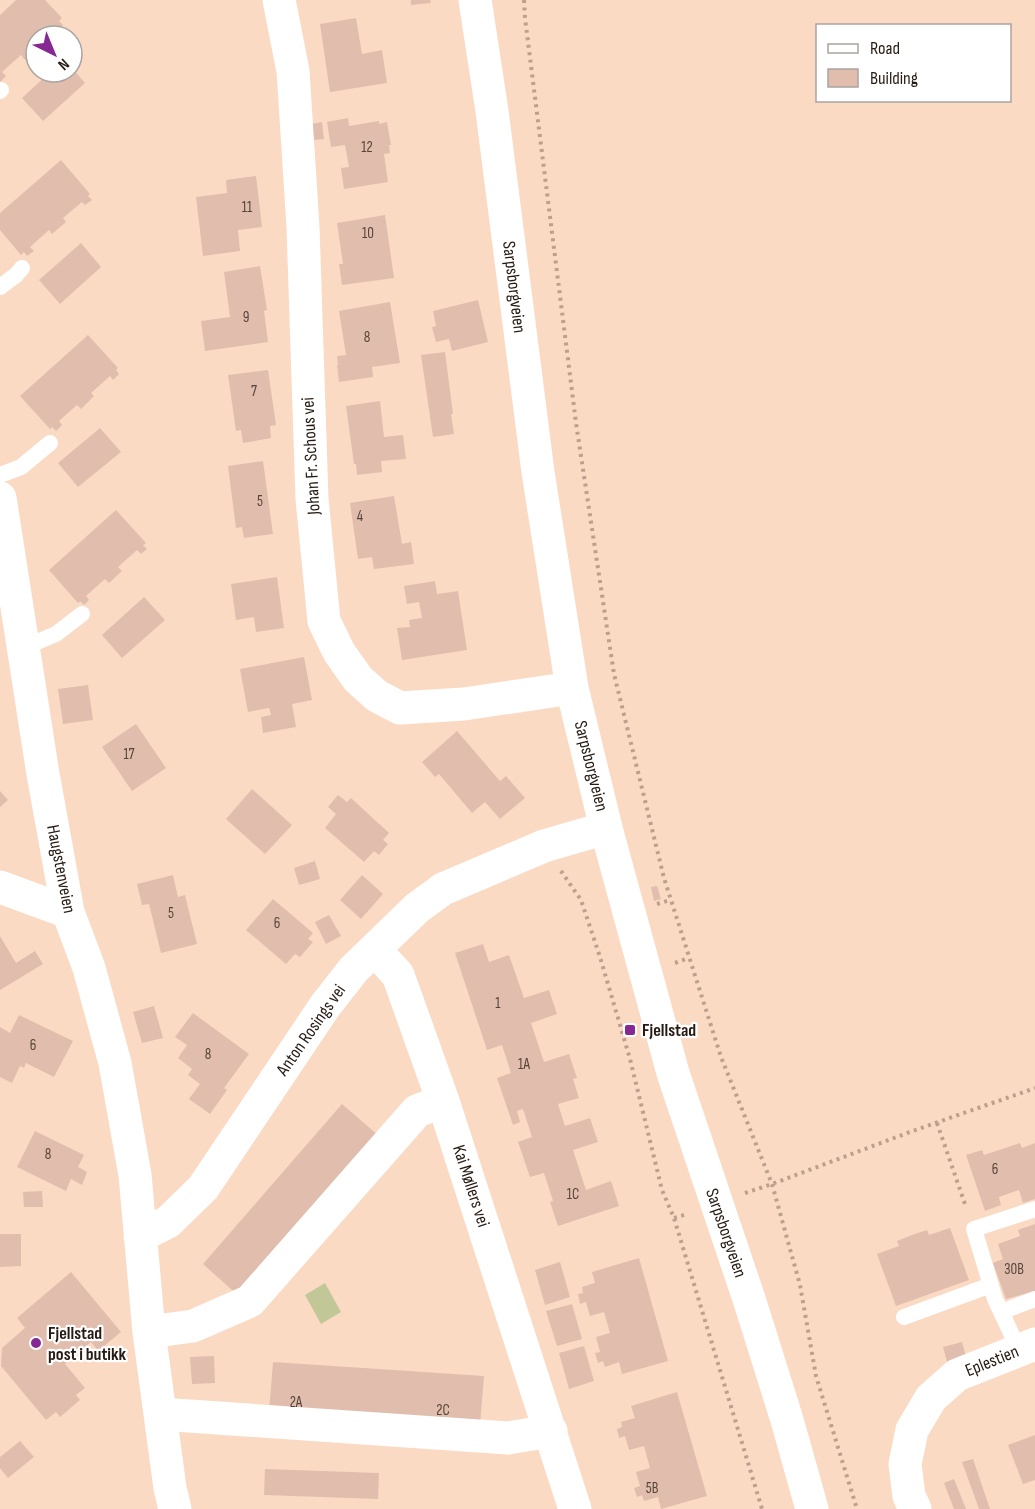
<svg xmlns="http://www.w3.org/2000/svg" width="1035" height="1509" font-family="'Sofia Sans Condensed',sans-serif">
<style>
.green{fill:#c2c798}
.building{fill:#e1bdad}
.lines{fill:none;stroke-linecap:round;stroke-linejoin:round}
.path{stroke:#bba08e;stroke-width:4;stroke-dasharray:3 4.5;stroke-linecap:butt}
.lane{stroke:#fff;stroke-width:16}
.street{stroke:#fff;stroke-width:33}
.highway{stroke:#fff;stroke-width:33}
.poi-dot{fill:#862893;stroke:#fff;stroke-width:2}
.labels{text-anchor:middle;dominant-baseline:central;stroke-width:4.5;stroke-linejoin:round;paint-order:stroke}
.number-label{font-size:15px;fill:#56443a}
.street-label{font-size:18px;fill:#271b13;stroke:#fff}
.poi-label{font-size:18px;font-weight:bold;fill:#271b13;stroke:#fff;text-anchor:start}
</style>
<rect width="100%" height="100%" fill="#fbdac4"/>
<path class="green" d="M325 1283 341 1312 321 1324 305 1295Z"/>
<path class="building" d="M16 0H45L62 18 59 21 63 25 57 30 54 26 42 36H36V42L32 45 36 50 25 60 21 55 2 72 6 76 0 82V15Z
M411 0H430L431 3 411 5Z
M356 18 362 54 382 50 387 83 330 92 320 24Z
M72 68 85 83 43 121 22 98 50 72H72Z
M348 118 349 126 379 121V124L387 122 391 145H389L390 153 384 154 388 182 344 189 341 168 349 167 345 145 331 147 327 122Z
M322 122 324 139 314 140 311 124Z
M61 160 90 194 88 196 92 200 85 205 82 202 63 218 66 222 52 234 49 230 30 247 34 251 27 256 24 252 21 255 0 230V213Z
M256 176 262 227 238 230 240 251 203 256 196 197 227 193 226 180Z
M385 215 394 278 342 285 339 264H343L337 223Z
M81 243 101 267 60 304 39 280Z
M260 266 267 310 264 311 268 342 205 351 201 321 230 317 224 272Z
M478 300 488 342 452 351 449 339 436 342 432 327 436 326 433 311Z
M390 302 400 363 372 367 373 377 339 382 337 365H338L337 356 346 355 339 311Z
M88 335 118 368 116 370 119 374 113 380 110 376 91 393 94 396 81 409 77 405 59 421 62 425 56 431 52 427 50 429 20 396Z
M445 352 453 414H451L454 434 433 437 421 355Z
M268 370 276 425 270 426 271 438 243 443 241 430 236 431 228 375Z
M380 401 384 437 403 435 406 459 381 461 382 472 357 475 356 464H354L346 406Z
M100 428 121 452 78 487 58 463Z
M263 461 273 534 244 538 242 527 236 528 228 466Z
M394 496 402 544 411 542 414 564 374 569 372 557 358 559 350 503Z
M116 510 146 543 143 545 147 549 141 554 137 550 118 567 122 571 109 583 105 579 86 596 89 600 84 605 80 601 78 603 49 570Z
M277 577 284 628 256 632 254 617 236 620 231 584Z
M435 581 437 594 458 591 467 650 402 660 397 628 410 627 409 620 422 618 419 602 407 604 404 586Z
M144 597 165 620 122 658 102 635Z
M304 657 312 700 292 704 296 727 263 733 261 717 271 715 269 708 248 712 240 669Z
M88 685 93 720 63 724 58 689Z
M136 724 166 768 132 791 102 747Z
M457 731 500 781 506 776 525 798 500 819 485 802 472 813 439 774 435 777 422 762Z
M252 789 292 825 265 854 226 819Z
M0 791 8 800 0 807Z
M338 795 347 802 351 798 389 833 383 840 388 844 379 855 374 851 364 862 325 828 336 814 328 807Z
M315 861 320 879 299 885 294 868Z
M173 875 178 897 185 895 197 944 161 953 149 904 142 905 137 884Z
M362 875 383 894 361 919 340 900Z
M657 886 661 899 654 901 651 887Z
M273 899 313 933 308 939 313 942 300 957 295 954 286 964 246 930Z
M329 915 341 936 326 944 315 922Z
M0 936 16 963 35 951 43 964 0 990Z
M483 944 489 962 509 955 524 998 549 990 557 1014 531 1023 544 1062 569 1054 577 1078 573 1079 579 1098 558 1104 565 1126 590 1118 598 1142 573 1150 586 1190 611 1181 619 1206 558 1226 550 1202 553 1201 544 1173 530 1177 518 1142 532 1137 523 1109 517 1111 520 1122 513 1125 497 1078 511 1073 502 1045 487 1050 455 953Z
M154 1006 163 1038 142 1043 133 1012Z
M193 1013 249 1054 224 1088 227 1090 210 1114 189 1099 200 1084 188 1075 192 1069 178 1058 187 1045 175 1037Z
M19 1015 73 1041 54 1077 26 1063 24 1068 20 1066 12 1083 0 1077V1027L10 1033Z
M342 1104 379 1136 241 1298 203 1264Z
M35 1131 84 1155 78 1167 87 1172 82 1185 71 1179 66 1191 17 1167Z
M1020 1143 1022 1148 1035 1143V1199L1023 1203 1019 1190 999 1197 1001 1205 985 1211 966 1155 982 1150 984 1155Z
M42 1191 43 1207H24L23 1192Z
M1035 1224V1291L1006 1299 993 1263 1003 1259 998 1244 1020 1236 1018 1230Z
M950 1228 969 1280 896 1306 877 1254 899 1246 897 1241 912 1235 927 1230 929 1235Z
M0 1234H21V1266L0 1267Z
M639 1258 668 1361 622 1374 619 1362 605 1367 603 1361 598 1363 595 1353 600 1352 596 1337 610 1333 604 1312 590 1316 586 1302 580 1304 578 1294 583 1293 582 1287 595 1283 592 1272Z
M560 1262 570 1297 545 1305 535 1270Z
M71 1272 121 1332 98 1351 91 1342 65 1364 85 1388 76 1395 80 1400 60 1417 56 1412 46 1420 1 1366 2 1348 25 1328 17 1318Z
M572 1304 582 1339 557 1346 546 1311Z
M962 1342 967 1360 948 1365 943 1347Z
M584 1346 594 1381 569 1389 559 1353Z
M214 1356 215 1383 192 1384 190 1357Z
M273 1362 484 1376 480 1425 269 1411Z
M677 1392 707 1496 661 1509 658 1497 644 1501 642 1495 637 1497 634 1488 640 1486 636 1472 650 1468 644 1446 629 1450 625 1436 619 1438 617 1429 622 1427 621 1422 635 1418 631 1406Z
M1035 1435V1480L1023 1484 1008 1445Z
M20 1441 34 1457 8 1478 0 1468V1457Z
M973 1459 990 1509H979L962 1462Z
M265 1469 379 1473 378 1499 264 1495Z
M954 1479 966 1509H954L944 1483Z"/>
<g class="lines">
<path class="path" d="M524 0 525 18 576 423 614 674 664 878 721 1057 772 1184 800 1285 816 1376 857 1509
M561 871 581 900 600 957 630 1059 662 1190 674 1218 762 1509
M657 904 670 900
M675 963 689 958
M937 1123 966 1207
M745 1193 772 1184 910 1132 1035 1088
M674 1218 687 1214"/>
<path class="lane" d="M0 91 1 90
M0 287 16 275 22 268
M0 475 21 467 50 443
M23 648 56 634 82 614
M1001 1312 1035 1299
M904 1317 991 1285
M1019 1350 995 1299 974 1229 1035 1209"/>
<path class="street" d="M279 0 293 71 303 227 312 499 324 621 339 652 358 679 377 696 400 708 464 704 572 688
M0 498 43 774 68 912 89 968 115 1063 135 1175 149 1332 170 1488 175 1509
M0 887 68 912
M375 950 398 975 443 1101 575 1509
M140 1236 168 1222 203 1188 325 1006 354 969 417 908 443 889 544 846 606 828
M149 1332 193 1326 250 1301 417 1111 443 1101
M160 1414 508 1438 551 1431
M915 1509 909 1496 905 1464 912 1430 931 1398 957 1375 1035 1344"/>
<path class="highway" d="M475 0 492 111 538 472 572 688 606 828 673 1073 750 1302 787 1420 812 1509"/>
</g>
<g class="poi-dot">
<rect x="624" y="1024" width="12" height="12" rx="3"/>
<circle cx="36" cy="1343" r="6"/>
</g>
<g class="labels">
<g class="number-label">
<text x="367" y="147">12</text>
<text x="247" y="207">11</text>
<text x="368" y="233">10</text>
<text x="246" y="317">9</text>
<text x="367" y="337">8</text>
<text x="254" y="391">7</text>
<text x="260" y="501">5</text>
<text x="360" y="516">4</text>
<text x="129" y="754">17</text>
<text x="171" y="913">5</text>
<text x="277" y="923">6</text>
<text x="498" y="1003">1</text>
<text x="33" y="1045">6</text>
<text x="208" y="1054">8</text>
<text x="524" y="1064">1A</text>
<text x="48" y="1154">8</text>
<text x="995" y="1169">6</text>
<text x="573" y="1194">1C</text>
<text x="1014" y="1269">30B</text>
<text x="296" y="1402">2A</text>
<text x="443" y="1410">2C</text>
<text x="652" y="1488">5B</text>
</g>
<g class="street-label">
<text transform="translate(514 287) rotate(83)">Sarpsborgveien</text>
<text transform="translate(311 456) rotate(-93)">Johan Fr. Schous vei</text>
<text transform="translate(591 766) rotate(76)">Sarpsborgveien</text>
<text transform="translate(61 869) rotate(79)">Haugstenveien</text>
<text transform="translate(311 1030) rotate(-55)">Anton Rosings vei</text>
<text transform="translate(471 1186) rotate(72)">Kai Møllers vei</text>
<text transform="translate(726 1233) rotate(71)">Sarpsborgveien</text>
<text transform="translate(992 1361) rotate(-22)">Eplestien</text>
</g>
<g class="poi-label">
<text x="642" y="1030">Fjellstad</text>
<text x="48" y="1333">Fjellstad<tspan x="48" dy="21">post i butikk</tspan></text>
</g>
</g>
<rect x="816" y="24" width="195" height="78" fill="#ffffff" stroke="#a9a4a1" stroke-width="1.5"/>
<rect x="828" y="44" width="30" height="9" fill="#ffffff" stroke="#a9a4a1" stroke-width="1.5"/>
<text x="870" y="54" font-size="18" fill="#271b13">Road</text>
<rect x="828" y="69" width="30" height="18" fill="#e1bdad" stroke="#a9a4a1" stroke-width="1.5"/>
<text x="870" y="84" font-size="18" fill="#271b13">Building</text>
<g transform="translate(54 54) rotate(137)"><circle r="28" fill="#ffffff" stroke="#a9a4a1" stroke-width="1.5"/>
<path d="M0-4.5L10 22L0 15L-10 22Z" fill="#862893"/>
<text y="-9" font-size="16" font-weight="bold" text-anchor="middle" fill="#271b13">N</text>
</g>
</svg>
